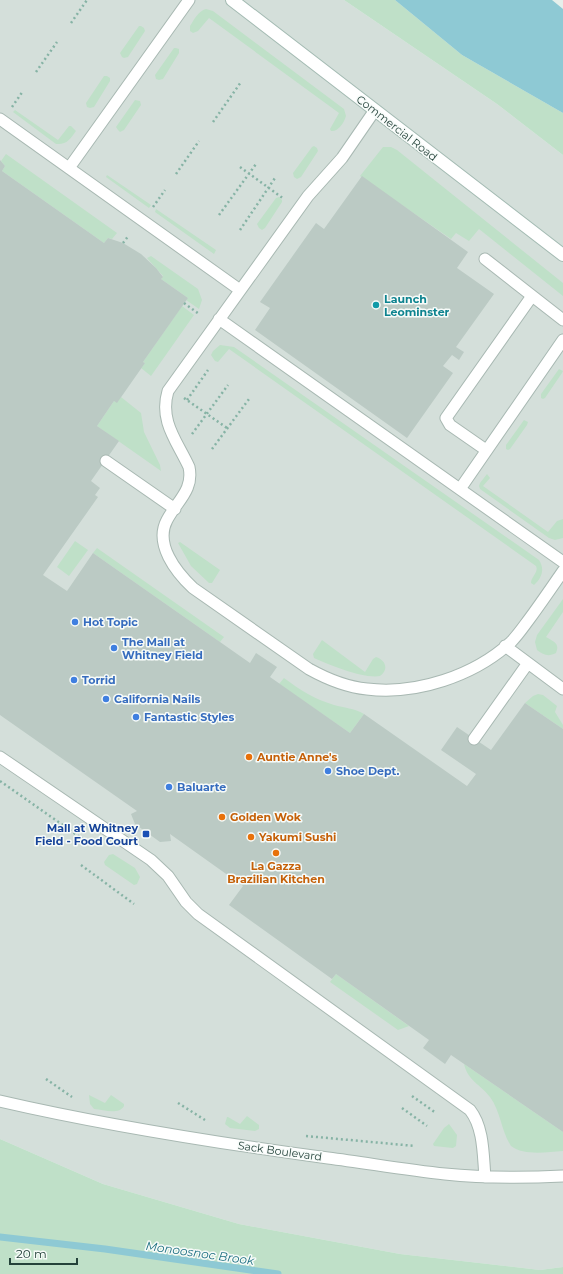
<svg xmlns="http://www.w3.org/2000/svg" width="563" height="1274" font-family="Montserrat,sans-serif">
<style>
.built{fill:#d4dfda}
.green{fill:#bfe0c8}
.water{fill:#8ec9d4}
.lines{fill:none;stroke-linecap:round;stroke-linejoin:round}
.stream{stroke:#8ec9d4;stroke-width:7}
.building{fill:#bbcac4}
.lane-casing{stroke:#a8b8b2;stroke-width:13}
.secondary-casing{stroke:#a4bbb3;stroke-width:14}
.path{stroke:#86b3a5;stroke-width:2.5;stroke-dasharray:2 3;stroke-linecap:butt}
.lane{stroke:#fff;stroke-width:11}
.secondary{stroke:#fff;stroke-width:12}
.culture-dot{fill:#0f9aa8;stroke:#f7fbf9;stroke-width:1.5}
.shop-dot{fill:#3f7fe0;stroke:#f7fbf9;stroke-width:1.5}
.food-dot{fill:#e8710a;stroke:#f7fbf9;stroke-width:1.5}
.transit-dot{fill:#1a4fb4;stroke:#f7fbf9;stroke-width:1.5}
.labels{text-anchor:middle;dominant-baseline:central;stroke-width:3;stroke-linejoin:round;paint-order:stroke}
.street-label{font-size:11px;fill:#24423a;stroke:#f7fbf9}
.culture-label{font-size:11px;font-weight:bold;fill:#0d838f;stroke:#f7fbf9;text-anchor:start}
.shop-label{font-size:11px;font-weight:bold;fill:#366cbe;stroke:#f7fbf9;text-anchor:start}
.food-label{font-size:11px;font-weight:bold;fill:#c56008;stroke:#f7fbf9;text-anchor:start}
.transit-label{font-size:11px;font-weight:bold;fill:#164399;stroke:#f7fbf9;text-anchor:end}
.water-label{font-size:12px;font-style:italic;fill:#1c6f80;stroke:#f7fbf9}
</style>
<rect width="100%" height="100%" fill="#e6efeb"/>
<path class="built" d="M0 0H344L497 104 563 155V1267L540 1270 400 1254 239 1224 103 1184 0 1139Z"/>
<path class="green" d="M344 0H395L462 55 563 113V155L497 104Z
M206 9 213 11 344 109 346 116C344 123 338 132 331 131L330 129 339 113 209 18 198 31 193 33 190 31V26C194 20 198 11 206 9Z
M139 26H141L144 28 145 31 128 57 124 58 122 57 120 53Z
M174 48H176L179 49V53L163 79 159 80 156 79 155 75Z
M104 76H107L110 78V81L94 107 90 108 87 107 86 103Z
M135 100 140 101 141 105 124 130 120 132 118 130 116 127Z
M15 110 58 140 69 126H71L76 131C70 139 67 145 56 144L13 112Z
M314 146 317 148 318 151 301 177 297 179 294 177 293 173 312 147Z
M383 147H391L397 150 563 283V296L479 229 469 241 456 233 451 239 360 176Z
M6 154 117 233 112 239 108 238 104 243 2 171 5 166 1 161Z
M107 175 151 205 149 208 106 177Z
M279 197 282 200V202L265 228 262 230 259 228 257 224 276 198Z
M156 209 216 250 214 254 155 212Z
M151 256 198 289 202 300 199 309 186 300 188 298 161 279 163 276 147 258Z
M182 306 194 315 151 376 141 368 145 363 143 362Z
M220 345 234 347 539 560C545 569 542 578 534 585L531 583C531 577 539 572 536 566L229 349 218 362 215 361 211 355 213 351Z
M559 369 563 371 562 373 545 398 543 399 541 398V394Z
M121 397 141 413 144 432 160 465 161 471 97 426 114 401 117 402Z
M524 420 528 422 527 425 510 449 508 450 506 449V445Z
M487 474 490 478 483 486 548 532 557 521 563 519V538L555 540 549 538 480 489 479 486 480 483Z
M75 541 88 550 69 576 57 567Z
M180 542 220 570 212 583H209L191 566 178 543Z
M97 548 224 637 220 642 93 553Z
M563 599V612L546 637C554 642 560 643 556 653 548 657 544 655 537 650L535 642 537 635Z
M322 640 365 672 373 659 376 657C386 660 389 670 380 676 364 679 329 665 314 658L313 654Z
M284 678C300 690 314 699 334 705 344 708 354 708 364 714L350 733 279 684Z
M538 694 543 695 557 706 555 712 563 725V729L525 703 533 696Z
M113 854 135 868 140 877 137 884 134 885 105 865 104 862 109 855Z
M336 974 409 1026 398 1030 330 982Z
M464 1064 563 1132V1151C547 1152 524 1156 511 1146 501 1131 501 1112 490 1097 480 1084 468 1081 464 1064Z
M89 1095 105 1103 111 1095 124 1104V1106C119 1115 104 1110 94 1109L90 1104Z
M247 1116 259 1125V1129L255 1131 230 1128 225 1124 227 1117H228L240 1124Z
M449 1124 457 1135 456 1146 453 1148 434 1146 433 1144 444 1128Z
M0 1139 103 1184 239 1224 400 1254 540 1270 563 1267V1274H0Z"/>
<path class="water" d="M395 0H552L563 9V113L462 55Z"/>
<g class="lines">
<path class="stream" d="M0 1237 105 1249 278 1274"/>
</g>
<path class="building" d="M0 160 5 166 2 171 104 243 108 238 123 243 141 254 156 268 163 277 161 279 188 298 143 362 145 363 117 403 114 401 97 426 119 441 91 481 100 488 95 495 98 497 43 575 67 591 93 553 250 663 256 653 277 667 270 677 350 733 364 714 467 786 476 774 441 750 457 727 491 750 525 703 563 729V1132L451 1055 445 1064 423 1048 429 1040 336 974 332 979 229 905 243 886 170 834 171 841 160 842 135 824 131 814 137 811 0 715Z
M362 176 468 252 457 268 494 294 456 347 464 352 459 360 452 355 443 366 453 373 407 438 255 330 270 308 260 302 316 223 324 229Z"/>
<g class="lines">
<g class="lane-casing">
<path id="lane" d="M375 110 342 158 308 196 168 391C159 421 177 441 189 467 194 490 177 501 167 520 154 544 176 572 193 588L309 669C327 679 346 687 367 689 416 695 474 676 511 642 518 635 524 626 530 618 541 603 552 587 563 571
M0 119 240 290
M69 168 189 0
M485 259 563 320
M219 319 563 562
M486 450 450 425 446 418 532 296
M106 461 175 509
M460 489 563 340
M505 646 563 689
M474 739 528 663
M0 757 151 860 168 876 186 902 198 914 470 1110C484 1128 483 1155 485 1177
M0 1101C108 1126 218 1143 328 1158 367 1163 406 1170 445 1174 484 1178 524 1178 563 1176"/>
</g>
<g class="secondary-casing">
<path id="secondary" d="M232 0 563 255"/>
</g>
<path class="path" d="M71 23 87 0
M36 72 57 42
M12 107 23 91
M213 122 241 82
M240 167 284 199
M176 174 199 141
M153 207 165 190
M219 215 256 164
M240 230 275 178
M123 243 129 235
M184 303 199 314
M184 398 227 428
M187 400 208 370
M192 434 228 385
M212 449 249 399
M0 781 94 847
M81 865 134 904
M46 1079 72 1097
M412 1096 436 1113
M178 1103 205 1120
M402 1108 427 1126
M306 1136 415 1146"/>
<use href="#lane" class="lane"/>
<use href="#secondary" class="secondary"/>
</g>
<circle class="culture-dot" cx="376" cy="305" r="4"/>
<g class="shop-dot">
<circle cx="75" cy="622" r="4"/>
<circle cx="114" cy="648" r="4"/>
<circle cx="74" cy="680" r="4"/>
<circle cx="106" cy="699" r="4"/>
<circle cx="136" cy="717" r="4"/>
<circle cx="328" cy="771" r="4"/>
<circle cx="169" cy="787" r="4"/>
</g>
<g class="food-dot">
<circle cx="249" cy="757" r="4"/>
<circle cx="222" cy="817" r="4"/>
<circle cx="251" cy="837" r="4"/>
<circle cx="276" cy="853" r="4"/>
</g>
<rect class="transit-dot" x="142" y="830" width="8" height="8" rx="2"/>
<g class="labels">
<g class="street-label">
<text transform="translate(397 128) rotate(38)">Commercial Road</text>
<text transform="translate(280 1151) rotate(8)">Sack Boulevard</text>
</g>
<g class="culture-label">
<text x="384" y="299">Launch<tspan x="384" dy="13">Leominster</tspan></text>
</g>
<g class="shop-label">
<text x="83" y="622">Hot Topic</text>
<text x="122" y="642">The Mall at<tspan x="122" dy="13">Whitney Field</tspan></text>
<text x="82" y="680">Torrid</text>
<text x="114" y="699">California Nails</text>
<text x="144" y="717">Fantastic Styles</text>
<text x="336" y="771">Shoe Dept.</text>
<text x="177" y="787">Baluarte</text>
</g>
<g class="food-label">
<text x="257" y="757">Auntie Anne's</text>
<text x="230" y="817">Golden Wok</text>
<text x="259" y="837">Yakumi Sushi</text>
<text x="276" y="866" text-anchor="middle">La Gazza<tspan x="276" dy="13">Brazilian Kitchen</tspan></text>
</g>
<g class="transit-label">
<text x="138" y="828">Mall at Whitney<tspan x="138" dy="13">Field - Food Court</tspan></text>
</g>
<g class="water-label">
<text transform="translate(200 1253) rotate(8)">Monoosnoc Brook</text>
</g>
</g>
<path d="M10 1258v6h67v-6" fill="none" stroke="#24423a" stroke-width="2"/>
<text x="16" y="1258" font-size="12" fill="#24423a" stroke="#f7fbf9" stroke-width="3" paint-order="stroke">20 m</text>
</svg>
